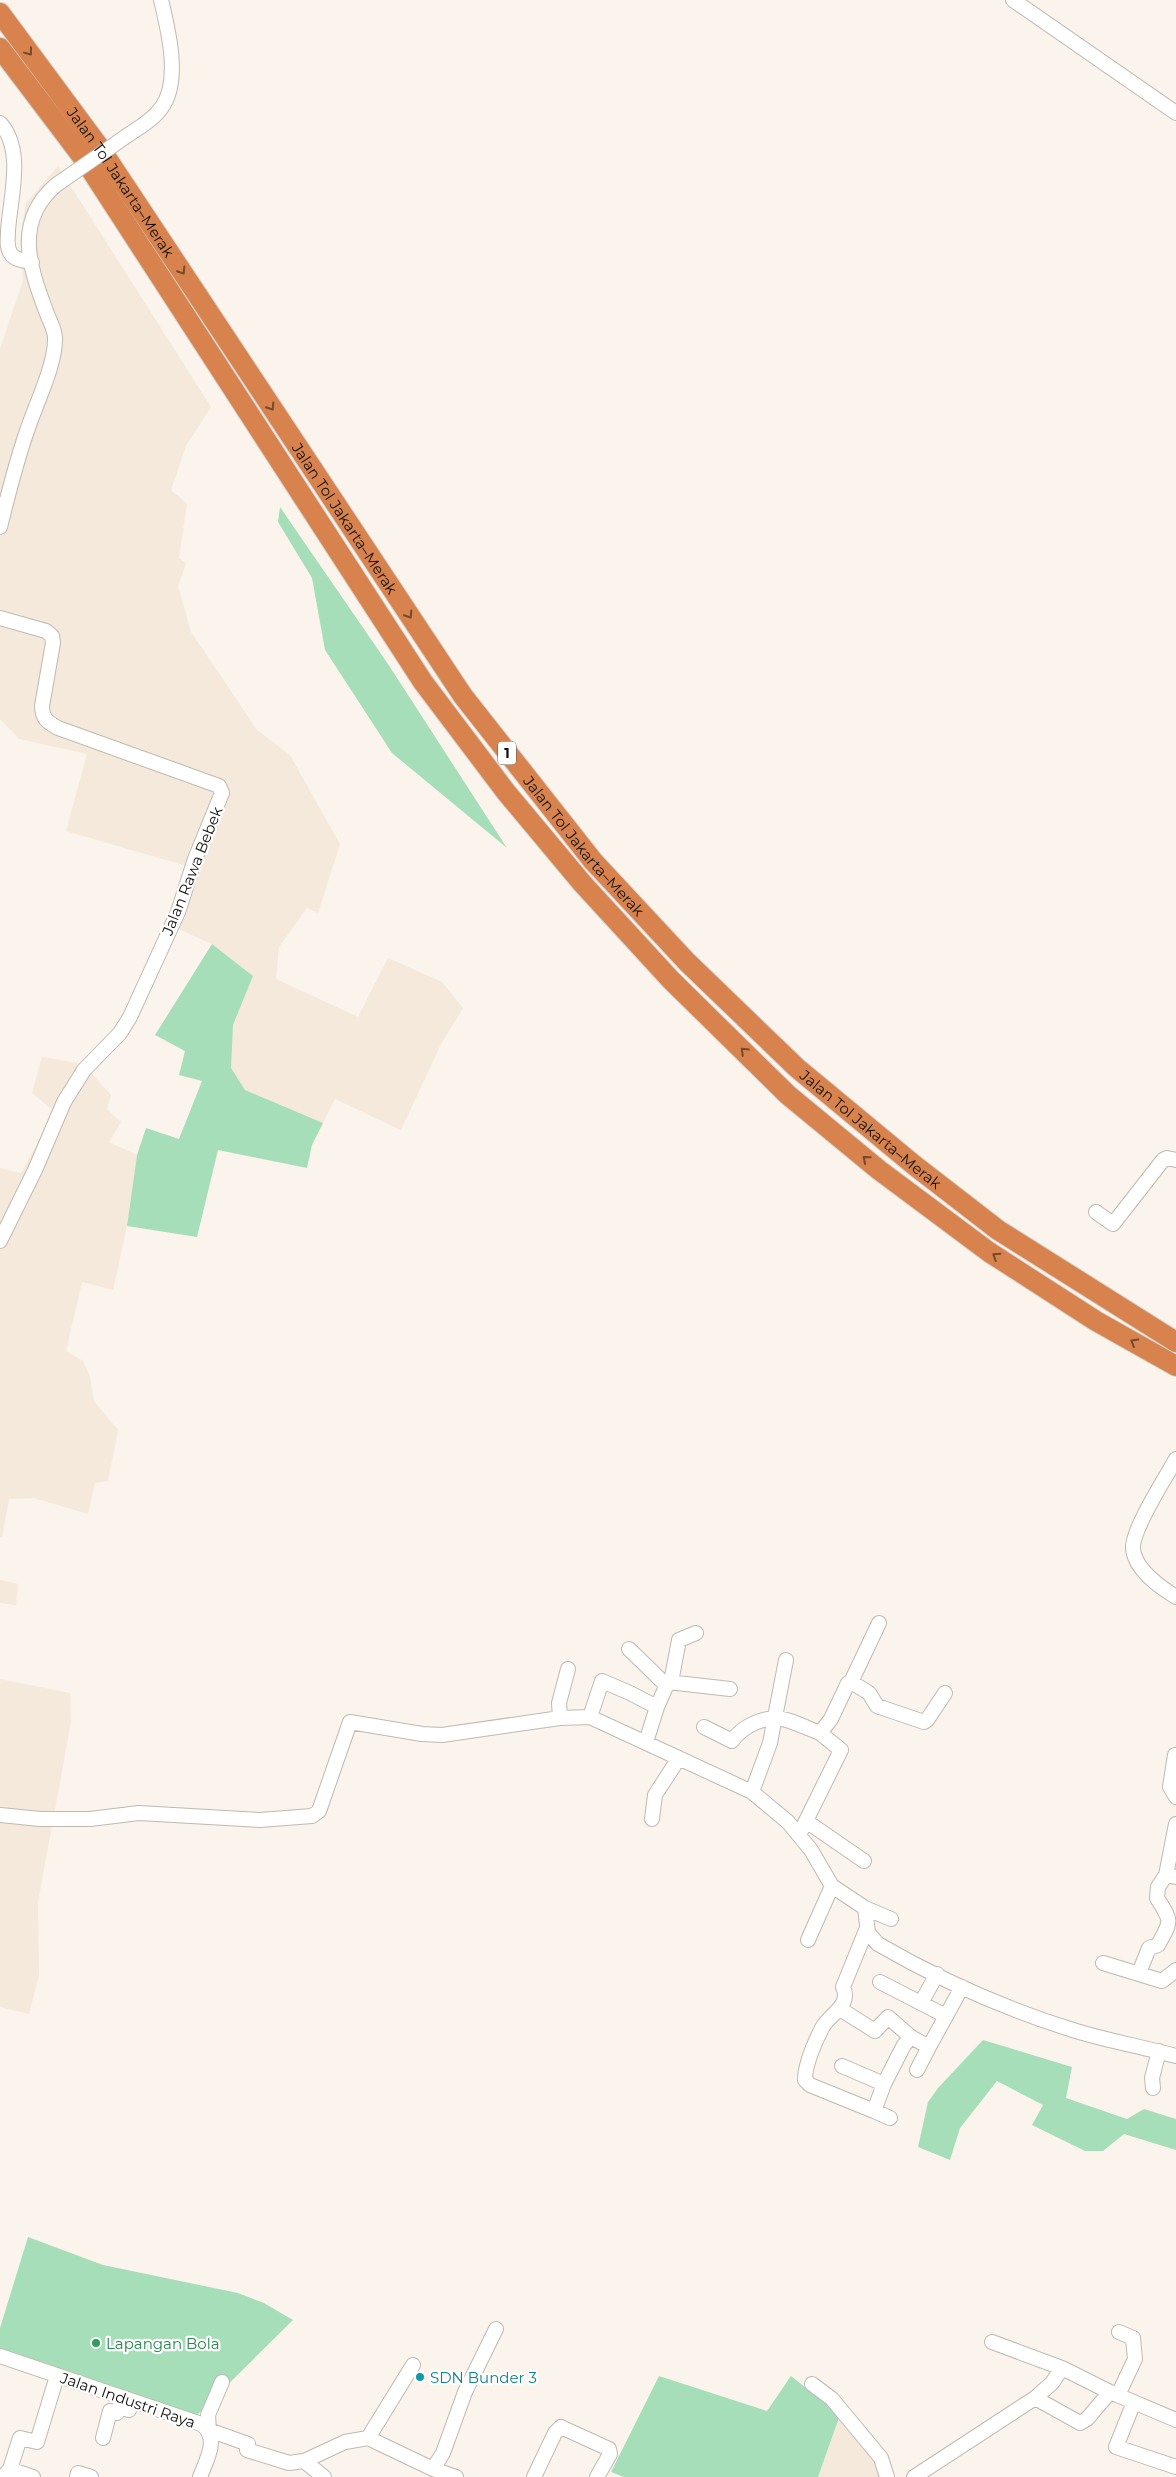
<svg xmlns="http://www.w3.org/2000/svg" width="1176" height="2477" font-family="Montserrat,sans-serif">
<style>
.built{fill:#f4e9db}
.green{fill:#a7deba}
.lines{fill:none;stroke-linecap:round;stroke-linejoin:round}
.minor-casing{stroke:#beb9b1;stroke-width:16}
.highway-casing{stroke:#d4d4d3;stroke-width:22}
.minor{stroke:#fff;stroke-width:14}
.highway{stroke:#d8834d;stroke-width:20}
.minor-bridge-casing{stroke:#beb9b1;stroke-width:16;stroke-linecap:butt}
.minor-bridge{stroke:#fff;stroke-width:14}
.oneway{stroke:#74492c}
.leisure-dot{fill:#2e9e5b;stroke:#fff;stroke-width:2}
.culture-dot{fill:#0f9aa8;stroke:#fff;stroke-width:2}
.labels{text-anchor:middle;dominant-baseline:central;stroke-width:4.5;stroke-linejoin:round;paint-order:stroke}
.shield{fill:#fff;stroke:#585755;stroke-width:1}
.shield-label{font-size:14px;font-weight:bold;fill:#110f0c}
.street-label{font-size:15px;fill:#110f0c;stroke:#fff}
.leisure-label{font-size:15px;fill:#27864d;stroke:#fff;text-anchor:start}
.culture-label{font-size:15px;fill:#0d838f;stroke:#fff;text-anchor:start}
</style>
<rect width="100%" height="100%" fill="#faf4ec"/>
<path class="built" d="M58 166 211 407 186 446 171 490 187 504 179 558 186 563 178 586 191 632 257 730 290 755 340 844 318 913 307 908 279 947 276 979 358 1017 388 958 442 982 463 1008 441 1044 401 1130 335 1099 323 1123 245 1090 230 1068 233 1025 253 976 212 944 169 925 190 867 66 831 87 754 19 739 0 719V349L23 281 20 239 26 203Z
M42 1057 83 1064 111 1095 107 1109 121 1122 109 1142 137 1155 127 1226 113 1290 82 1282 66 1351 83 1361 90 1377 94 1401 118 1430 108 1481 95 1483 88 1514 34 1498 9 1499 2 1537H0V1168L21 1173 55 1112 32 1093Z
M0 1580 18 1584 16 1605 0 1603Z
M0 1679 70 1693 71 1722 38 1902 39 1975 29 2014 0 2007Z
M840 2415 869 2431 883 2452 882 2477H818Z"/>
<path class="green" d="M280 507 388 664 507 848 392 753 325 650 312 578 278 522Z
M212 944 253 976 233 1025 231 1068 245 1090 323 1123 312 1145 307 1168 218 1150 197 1237 127 1226 137 1155 146 1128 179 1139 202 1081 179 1075 185 1051 155 1035Z
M983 2040 1072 2067 1066 2098 1127 2119 1144 2109 1176 2119V2150L1124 2134 1103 2151H1085L1032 2125 1043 2105 997 2081 960 2128 950 2160 918 2147 928 2102 938 2088Z
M28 2237 103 2265 238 2293 264 2303 293 2320 194 2418 0 2349V2328Z
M659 2376 767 2411 791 2376 840 2415 818 2477H624L611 2472Z"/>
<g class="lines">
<g class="minor-casing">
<path id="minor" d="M1013 0 1176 113
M0 123C25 150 10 198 8 231 8 239 6 247 11 254 15 260 25 261 32 262
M128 135C140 127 154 119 162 107 181 80 168 29 161 0
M0 527C8 495 16 462 27 431 35 406 55 366 55 340 56 331 49 320 46 311 29 266 14 221 56 185
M0 618 46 631 52 636 53 643 42 706C42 718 47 722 58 728L219 786 222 793 195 859 178 912 130 1017 120 1033 84 1070 64 1102 35 1170 0 1241
M1096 1212 1113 1224 1163 1160 1167 1158 1176 1160
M1176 1459C1166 1477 1131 1531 1133 1549 1135 1570 1160 1587 1176 1597
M629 1649 667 1686
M671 1682 679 1640 696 1633
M851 1682 879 1623
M590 1717 602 1681 630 1693 657 1707
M560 1718 559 1703 568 1669
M704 1727 732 1741C741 1728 758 1719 775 1718 785 1717 809 1729 820 1733
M646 1742 657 1707 668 1682 730 1689
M1175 1755 1170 1787 1176 1797
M752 1792 770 1743 786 1660
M0 1815 40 1819H90L139 1813 260 1820 312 1816 319 1811 350 1722 422 1734 442 1735 560 1718 590 1717 752 1792 788 1822 811 1850 832 1886 865 1908 868 1933 878 1944C940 1980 1008 2010 1076 2031 1109 2041 1143 2047 1176 2056
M652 1819 655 1795 679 1758
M806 1821 864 1861
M1176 1824 1166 1875 1176 1877
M799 1835 841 1750 820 1733 831 1719 848 1683 851 1682 869 1693 877 1706 924 1722 927 1720 945 1693
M865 1908 891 1919
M867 1928 843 1987C852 2006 829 2014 822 2028 815 2042 805 2065 805 2080L810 2085 874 2111 884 2084
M808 1940 832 1886
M1103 1963 1162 1981 1176 1970
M1139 1973 1149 1948 1158 1945C1172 1920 1172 1922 1157 1898L1158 1887 1166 1875
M880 1982 946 2016
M921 2003 937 1974
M840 2009 875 2031 888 2017 911 2037
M842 2066 884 2084 904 2045 911 2037 929 2047 962 1987
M917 2070 929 2047
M1153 2088 1152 2078 1159 2051
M874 2111 890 2118
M992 2342 1062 2368
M0 2356 201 2424C220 2437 207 2459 200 2477
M222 2382 208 2415 209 2430 248 2444 247 2450 289 2463 304 2461 345 2442 368 2438 433 2469 456 2477
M812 2384 832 2399 881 2458 887 2477
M1118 2395 1135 2359 1133 2338 1119 2332
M1035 2398 1080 2423 1087 2419 1110 2392
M1134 2402 1116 2447 1176 2467
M103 2438 110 2411 117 2413 119 2407 129 2410 131 2404
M368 2438 413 2365
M304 2461 324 2477
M10 2469 20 2438 37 2442 57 2376
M433 2469 443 2453 465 2392 496 2329
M3 2477 10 2469 33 2477
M77 2477 78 2473 91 2477
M534 2477 555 2433 561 2427 609 2449 610 2454 597 2477
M914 2477 1035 2398 1052 2383 1062 2368 1110 2392 1176 2420"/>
</g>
<g class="highway-casing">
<g id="highway">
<path id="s1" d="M0 13 100 148 463 696 593 861 687 962 797 1068 914 1165 998 1230 1176 1342"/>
<path d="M0 48 84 159 423 682 506 792 582 883 671 980 788 1095 879 1170 989 1252 1096 1321 1176 1366"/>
</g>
</g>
<use href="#minor" class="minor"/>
<use href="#highway" class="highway"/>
<g class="minor-bridge-casing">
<path id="minor-bridge" d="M56 185 128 135"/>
</g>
<use href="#minor-bridge" class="minor-bridge"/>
</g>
<defs><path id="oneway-chevron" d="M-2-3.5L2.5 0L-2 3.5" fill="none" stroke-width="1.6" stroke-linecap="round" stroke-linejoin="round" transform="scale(1.25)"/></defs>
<g class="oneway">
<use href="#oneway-chevron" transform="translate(29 52) rotate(53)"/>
<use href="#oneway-chevron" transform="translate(182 271) rotate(57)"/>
<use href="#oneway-chevron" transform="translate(271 407) rotate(57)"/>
<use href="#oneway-chevron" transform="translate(409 615) rotate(57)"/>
<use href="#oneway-chevron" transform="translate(744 1051) rotate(-136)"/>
<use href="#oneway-chevron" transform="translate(866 1159) rotate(-140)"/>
<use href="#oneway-chevron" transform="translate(996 1256) rotate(-147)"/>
<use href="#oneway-chevron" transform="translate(1134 1342) rotate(-150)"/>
</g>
<circle class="leisure-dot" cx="96" cy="2343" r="5"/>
<circle class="culture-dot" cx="420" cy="2377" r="5"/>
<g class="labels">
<rect class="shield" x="498" y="741.5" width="18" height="23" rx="4"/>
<g class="shield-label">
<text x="507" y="753">1</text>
</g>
<g class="street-label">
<text stroke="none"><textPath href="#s1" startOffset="208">Jalan Tol Jakarta–Merak</textPath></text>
<text stroke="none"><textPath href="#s1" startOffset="612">Jalan Tol Jakarta–Merak</textPath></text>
<text stroke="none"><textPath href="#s1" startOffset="1018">Jalan Tol Jakarta–Merak</textPath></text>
<text transform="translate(192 871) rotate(-68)">Jalan Rawa Bebek</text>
<text stroke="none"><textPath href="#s1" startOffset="1422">Jalan Tol Jakarta–Merak</textPath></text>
<text transform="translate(128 2400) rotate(19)">Jalan Industri Raya</text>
</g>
<g class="leisure-label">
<text x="106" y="2343">Lapangan Bola</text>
</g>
<g class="culture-label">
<text x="430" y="2377">SDN Bunder 3</text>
</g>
</g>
</svg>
